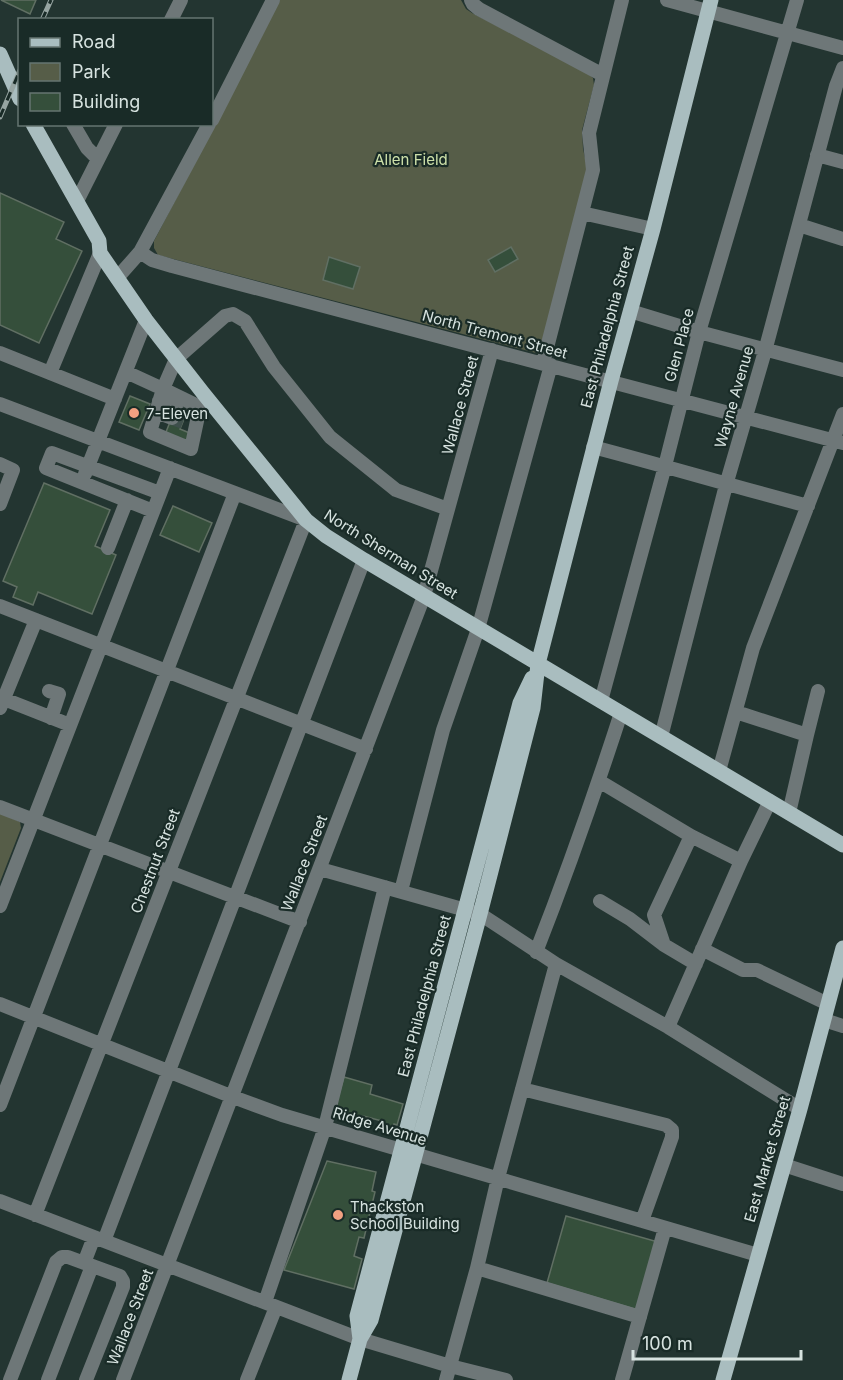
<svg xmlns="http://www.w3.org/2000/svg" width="843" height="1380" font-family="Inter,sans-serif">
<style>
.green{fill:#565d48}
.building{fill:#354f3b;stroke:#606f63;stroke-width:1.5}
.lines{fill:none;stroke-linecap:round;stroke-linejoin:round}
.minor-tunnel{stroke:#3e4f4b;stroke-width:14;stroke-dasharray:14 7;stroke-linecap:butt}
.minor{stroke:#6e7778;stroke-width:14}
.major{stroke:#a9bdbf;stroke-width:15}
.rail-casing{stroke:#97a5a2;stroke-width:5}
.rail{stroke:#192b27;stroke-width:3;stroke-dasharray:9;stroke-linecap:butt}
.poi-dot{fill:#f2a081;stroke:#192b27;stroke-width:2}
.labels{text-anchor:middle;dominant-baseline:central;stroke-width:4.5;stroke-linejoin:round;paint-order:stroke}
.park-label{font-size:15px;fill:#cde0a9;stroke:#192b27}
.street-label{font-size:15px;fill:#d7e3e0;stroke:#192b27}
.poi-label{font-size:15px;fill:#d7e3e0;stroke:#192b27;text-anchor:start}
</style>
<rect width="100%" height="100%" fill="#233531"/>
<path class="green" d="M280 0H461L466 9 472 13 585 71 593 78 594 85 582 130 583 149 588 171 540 354 158 255 154 248V241Z
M0 813 20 822 21 828 0 882Z"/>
<path class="building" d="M1 0H36L30 14Z
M0 193 64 222 56 239 82 251 39 343 0 325Z
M511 247 518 259 495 272 488 260Z
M329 257 360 267 353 289 323 280Z
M130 396 150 404 139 430 119 422Z
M178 402 189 407 180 429 192 434 187 445 164 437Z
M44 483 110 510 95 546 116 555 92 614 38 592 33 605 13 597 17 587 3 581Z
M173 506 212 523 199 552 160 535Z
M344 1077 372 1085 370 1094 403 1104 397 1125 394 1124 392 1130 380 1126 382 1121 363 1116 362 1122 333 1114Z
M327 1161 376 1172 372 1191 375 1192 364 1238 359 1237 354 1256 362 1259 354 1289 284 1270Z
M566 1216 658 1242 638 1310 547 1283Z"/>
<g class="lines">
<path class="minor-tunnel" d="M176 408 187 412
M172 418 183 422"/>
<path class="minor" d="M471 0 473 4 479 9 603 75
M667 0 843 48
M171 20 181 0
M212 120 273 0
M73 124 87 148 98 159
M817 155 843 162
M77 201 116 124
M582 213 653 229
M799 225 843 239
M140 252 152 260 172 266 843 443
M117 278 140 252 209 124
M630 311 699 332 843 370
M0 353 115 399
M543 363 593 170 589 133 622 0
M126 372 163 389 176 359 225 316 233 314 245 321 274 367 330 437 396 490 448 509
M50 373 100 253
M163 389 200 407 191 449 150 432Z
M159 401 176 408
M0 404 306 520 35 1215
M156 412 172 418
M593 447C665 466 736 487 808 506
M0 464 13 470 0 504
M85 474 146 320
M153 511 46 468 52 453 160 493
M108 548 127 500
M0 606 366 749
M49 691 59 694 51 718
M4 699 70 725
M601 701 665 466 699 332 797 0
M0 708 36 620
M736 712 807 735
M661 737 726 485 765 351 836 86 843 68
M719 771 753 648 843 414
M599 781 691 836 741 861
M0 807 300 922
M789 813 807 735 818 691
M320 869 480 914 556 964 668 1027 800 1109
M401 891 443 730 478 629 551 365
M600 901 630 919 664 945 696 964
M0 906 170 468
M664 945 654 915 691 836
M702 949 743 970H757L828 1004
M536 952C567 873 595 793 621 713
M0 1004 233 1097 282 1115 758 1255
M824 1020 843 1026
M668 1027 741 861 770 801
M522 1089 666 1125 672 1130V1137L642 1221
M0 1105 235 493
M784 1165 843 1184
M0 1201 360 1339 450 1366 506 1380
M104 1241 364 560
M84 1263 94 1237
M477 1268 640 1317
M265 1302 325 1127 385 887
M10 1380 56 1262 62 1257H68L120 1276 123 1281V1287L86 1380
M48 1380 92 1266
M123 1380 424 596 492 350
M247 1380 276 1307
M446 1380 477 1268 498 1178 556 964
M622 1380 665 1228"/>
<path class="major" d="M0 54 20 99
M33 124 99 241 100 253 146 320 203 393 306 520 326 536 364 560 843 845
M360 1339 357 1316 520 703 532 678
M349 1380 360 1339 371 1320 480 914 533 708 538 664 611 381 653 229 711 0
M723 1380 800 1109 843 948"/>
<g class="rail-casing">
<path id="rail" d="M42 20 51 0
M0 117 20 70"/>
</g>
<use href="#rail" class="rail"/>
</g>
<g class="poi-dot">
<circle cx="134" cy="413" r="6"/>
<circle cx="338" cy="1215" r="6"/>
</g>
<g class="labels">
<g class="park-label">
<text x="411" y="159">Allen Field</text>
</g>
<g class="street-label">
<text transform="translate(607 327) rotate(-75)">East Philadelphia Street</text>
<text transform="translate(495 334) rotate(15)">North Tremont Street</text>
<text transform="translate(679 345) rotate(-75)">Glen Place</text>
<text transform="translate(734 397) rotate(-74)">Wayne Avenue</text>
<text transform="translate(460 405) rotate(-75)">Wallace Street</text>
<text transform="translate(391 554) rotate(32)">North Sherman Street</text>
<text transform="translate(155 861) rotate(-69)">Chestnut Street</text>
<text transform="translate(304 863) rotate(-69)">Wallace Street</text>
<text transform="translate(424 996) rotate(-75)">East Philadelphia Street</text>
<text transform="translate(380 1126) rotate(17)">Ridge Avenue</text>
<text transform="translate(767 1159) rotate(-74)">East Market Street</text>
<text transform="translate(130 1317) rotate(-69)">Wallace Street</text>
</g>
<g class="poi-label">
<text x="146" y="413">7-Eleven</text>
<text x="350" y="1206">Thackston<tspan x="350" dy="17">School Building</tspan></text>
</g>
</g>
<rect x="18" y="18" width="195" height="108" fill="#192b27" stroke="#657571" stroke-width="1.5"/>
<rect x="30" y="38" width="30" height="9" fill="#a9bdbf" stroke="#657571" stroke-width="1.5"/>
<text x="72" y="48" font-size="18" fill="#d7e3e0">Road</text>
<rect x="30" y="63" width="30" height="18" fill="#565d48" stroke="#657571" stroke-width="1.5"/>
<text x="72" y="78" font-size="18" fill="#d7e3e0">Park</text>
<rect x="30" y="93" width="30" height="18" fill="#354f3b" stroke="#657571" stroke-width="1.5"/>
<text x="72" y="108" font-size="18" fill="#d7e3e0">Building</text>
<path d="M633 1350v9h168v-9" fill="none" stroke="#d7e3e0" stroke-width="3"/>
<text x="642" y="1350" font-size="18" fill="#d7e3e0" stroke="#192b27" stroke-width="4.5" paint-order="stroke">100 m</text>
</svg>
